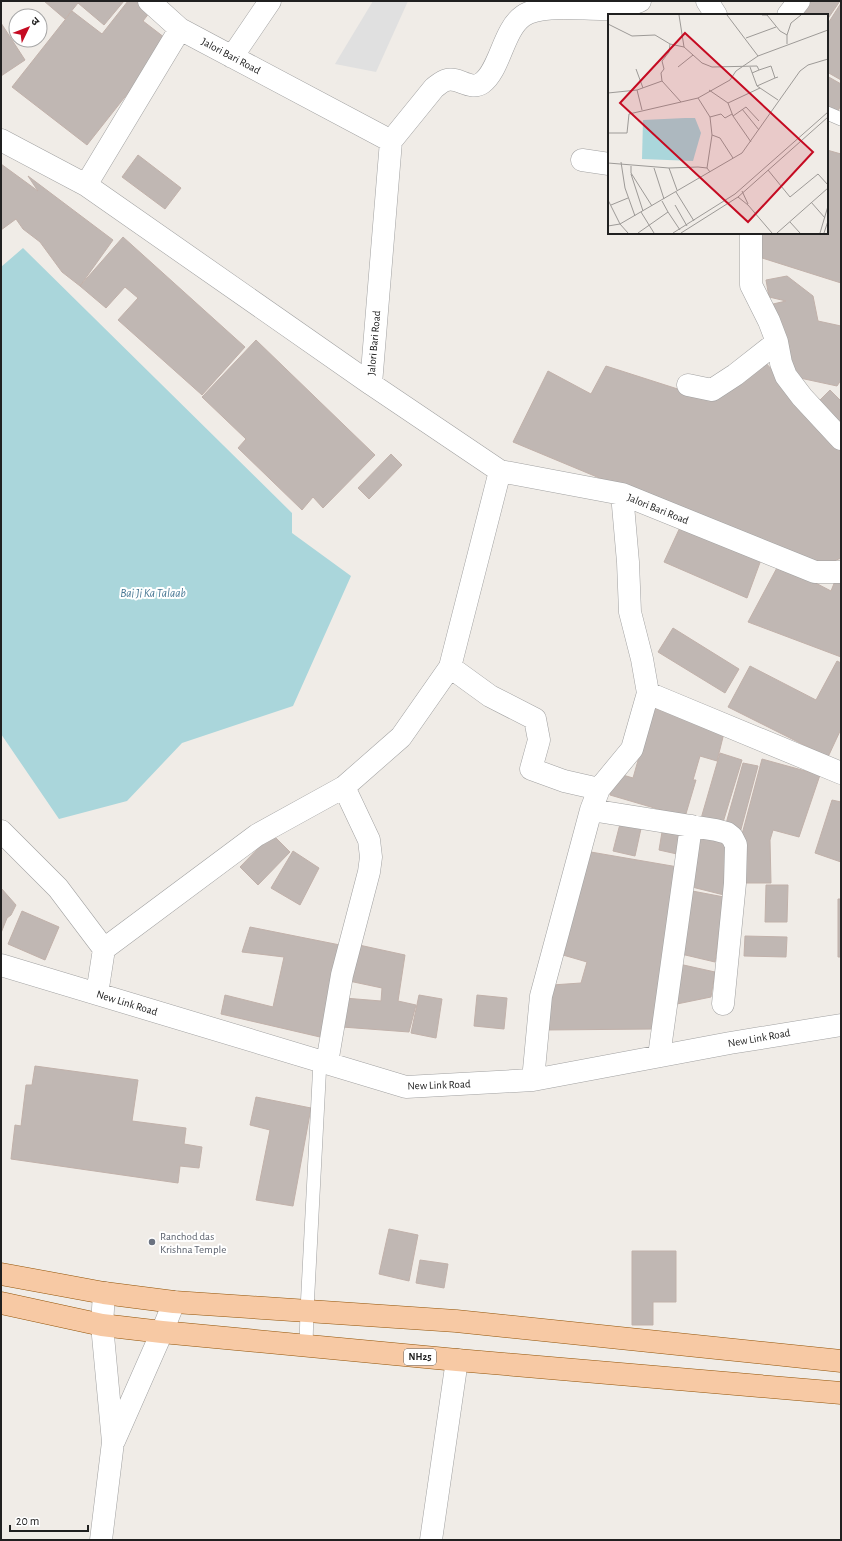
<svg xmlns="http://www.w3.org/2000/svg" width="842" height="1541" font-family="'Alegreya Sans','Noto Sans Devanagari',sans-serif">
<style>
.parking{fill:#e0e0e0}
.water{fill:#aad6db}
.building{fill:#c0b7b3;stroke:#c1b1aa}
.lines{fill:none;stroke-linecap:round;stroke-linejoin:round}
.service-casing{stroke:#a1a1a1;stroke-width:14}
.minor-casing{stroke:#a1a1a1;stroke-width:23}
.primary-casing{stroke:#935408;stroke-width:23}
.service{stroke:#fff;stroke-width:13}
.minor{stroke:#fff;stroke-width:22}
.primary{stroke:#f7c9a4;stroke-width:22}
.worship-dot{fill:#6b7280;stroke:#fff;stroke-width:1.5}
.labels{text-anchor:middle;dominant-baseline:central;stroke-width:4;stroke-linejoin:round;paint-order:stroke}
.shield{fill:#fff;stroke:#636363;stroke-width:1}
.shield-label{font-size:10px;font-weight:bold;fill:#202020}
.street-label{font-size:11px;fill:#202020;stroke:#fff}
.worship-label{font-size:11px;fill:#5b616d;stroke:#fff;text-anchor:start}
.water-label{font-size:12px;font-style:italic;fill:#477794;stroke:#fff}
.inset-road{fill:none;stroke:#9d9a97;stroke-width:1}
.view{fill:#c50b22;fill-opacity:0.15;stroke:#c50b22;stroke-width:2}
.inset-edge{fill:none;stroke:#202020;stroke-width:2}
</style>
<rect width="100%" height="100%" fill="#f0ece7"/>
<path class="parking" d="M373 1H408L376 72 335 64Z"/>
<path class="water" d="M23 248 292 513V533L351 576 293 706 182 743 127 801 59 819 1 734V267Z"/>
<path class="building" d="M44 1H124L104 25 78 3 65 19Z
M128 1H144L153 8 143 21 169 41 87 145 12 87 72 11 102 34Z
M806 1H840L827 20V15H796Z
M841 3V80L827 72V25Z
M1 23 25 60 1 76Z
M827 76 841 84V105L837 113 827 109Z
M827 150 841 154V283L759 257 757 233H827Z
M138 155 181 188 165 209 122 177Z
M1 164 38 191 28 176 113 240 80 286 62 272 40 242 23 229 16 219 1 230Z
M123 237 245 347 202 395 118 320 138 298 125 287 106 308 80 286Z
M787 276 813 296 818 321 841 326V380L837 386 786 375 773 304 786 301 769 297 766 280Z
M256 340 375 455 323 508 313 497 302 510 238 448 246 439 202 397Z
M762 359 841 443V558L827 564 746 539 513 442 548 371 591 394 606 366 712 400Z
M830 390 841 401V430L815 405Z
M391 454 402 465 369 499 358 488Z
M682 523 762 557 747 598 664 562Z
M779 564 831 591 837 576 841 578V657L748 622Z
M673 628 739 669 725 693 658 652Z
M837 661 841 663V729L828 757 728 707 750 666 816 700Z
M653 708 725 729 717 761 700 756 693 780H696L685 817 610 795 616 773 633 778Z
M720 753 742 760 721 829 700 822Z
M762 759 820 775 799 837 773 830 770 840 771 883H743L741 838Z
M743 763 758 766 740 833 725 827Z
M832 800 841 802V862L815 853Z
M621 820 642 824 635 856 613 851Z
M663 826 681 830 677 854 659 850Z
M693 832 732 842 724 895 688 886Z
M272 834 290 852 258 885 240 867Z
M293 851 319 868 300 905 271 888Z
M585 851 678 867 655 1029 544 1030 552 985 581 983 587 962 563 955Z
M766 885H788L787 922H765Z
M1 888 16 905 11 915 7 918 1 933Z
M687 890 724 897 715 962 681 954Z
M838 899H841V957H838Z
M22 911 59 927 45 960 8 944Z
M250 927 345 946 320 1037 221 1014 225 995 273 1007 284 957 242 952Z
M745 936 787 937 786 957 744 956Z
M359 945 405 955 398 1001 416 1005 409 1032 342 1027 344 998 381 1001 382 988 349 981Z
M679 964 715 972 711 997 672 1005Z
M419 995 442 999 436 1038 411 1033Z
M477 995 507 998 504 1029 474 1026Z
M35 1066 138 1080 132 1121 186 1128 184 1144 202 1147 199 1168 180 1166 178 1183 11 1159 15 1125 21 1126 26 1085H32Z
M256 1097 311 1108 293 1206 256 1200 270 1130 250 1125Z
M389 1229 418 1235 409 1281 379 1274Z
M632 1251H676V1302H653V1325H632Z
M420 1260 448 1264 444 1288 416 1283Z"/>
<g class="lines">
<g class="service-casing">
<path id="service" d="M827 113 841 119
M306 1346 307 1310 320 1061"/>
</g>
<g class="minor-casing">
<path id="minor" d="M149 1 180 29 391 141 371 384 500 471 622 494 815 572H841
M707 1 716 15
M788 15 799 1
M232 57 270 1
M1 140 86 185 371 384
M391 141 434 88C438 85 442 81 447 80 459 77 470 91 482 83 500 70 503 30 523 16 541 3 585 10 608 9 619 9 629 5 640 1
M582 160 609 164
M86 185 180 29
M751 233V285L769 321 777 342 781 363 786 376 802 397 841 439
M688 385 712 390 735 375 777 342
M500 471 450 667 490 696 535 719 539 740 531 769 564 781 599 789
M648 693 841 773
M591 810 716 830 727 833 732 837 736 845 735 883 723 1004
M1 831 58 888 104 949 97 994
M104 949 257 835 344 787 401 737 450 667
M1 965 406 1087 533 1080 730 1043 841 1025
M659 1056 691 826
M327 1063 342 975 369 872 371 857 369 840 344 787
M533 1080 541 996 591 810 599 789 632 749 648 693 642 659 630 612 628 562 622 494
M114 1441 162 1332 174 1302
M101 1540 113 1442 102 1325 104 1293
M431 1540 457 1360"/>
</g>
<g class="primary-casing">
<path id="primary" d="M1 1274 104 1293 174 1302 456 1321 841 1361
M1 1303 102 1325 162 1332 457 1360 841 1393"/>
</g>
<use href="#service" class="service"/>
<use href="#minor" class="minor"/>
<use href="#primary" class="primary"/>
</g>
<circle class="worship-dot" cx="152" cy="1242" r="4"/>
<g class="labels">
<rect class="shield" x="404" y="1349" width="32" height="16" rx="3"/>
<g class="shield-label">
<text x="420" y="1357">NH25</text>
</g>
<g class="street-label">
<text transform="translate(231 56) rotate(28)">Jalori Bari Road</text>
<text transform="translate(374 343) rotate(-85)">Jalori Bari Road</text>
<text transform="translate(658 509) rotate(22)">Jalori Bari Road</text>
<text transform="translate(127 1003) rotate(17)">New Link Road</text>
<text transform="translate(759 1038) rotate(-10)">New Link Road</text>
<text transform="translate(439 1085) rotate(-2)">New Link Road</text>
</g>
<g class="worship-label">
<text x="160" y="1236">Ranchod das<tspan x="160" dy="13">Krishna Temple</tspan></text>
</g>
<g class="water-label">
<text x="153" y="593">Bai Ji Ka Talaab</text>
</g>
</g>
<g transform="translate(608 14)">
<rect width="220" height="220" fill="#f0ece7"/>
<path d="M77 104H87L93 119 85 147 34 145 35 106Z" fill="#aad6db"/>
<path class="inset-road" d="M71 1 76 33M119 1 150 42M154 1H159L172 17 179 21V30M0 10 24 22 47 21 62 30 76 33 94 49 104 53 149 52 151 56 144 59M179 21 183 9 193 1M138 24 168 13M70 53 85 41M142 53 149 72 170 86M28 55 35 74M151 56 163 52 167 64 170 63M54 67 53 59 56 55 54 47 61 38 62 30M149 72 167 64M29 76 34 96M101 76 120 89 125 102 143 128M0 79 29 76 54 67 73 88 90 84 122 66 128 57 150 42 220 16M90 84 102 103 113 100 117 104 124 100M120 89 152 74M134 95 151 116M125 102 138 93 151 107M0 119H19L21 100 73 88M104 121 112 124 125 144M13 148 17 174 27 202M0 149 61 154M23 152V159L44 192M46 154 56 185M99 154 104 121 102 103M160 156 182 183 210 160 220 171M23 160 35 197M69 176 61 154 90 153 99 154 102 158M134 177 140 190M68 178 86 207M130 183 140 191 164 219M0 186 12 210 20 219M54 187 60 198M203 188 217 204M3 191 20 184M67 191 79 212M33 198 46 219M182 208 192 219M0 212 12 210 134 139 192 57 200 51 220 45M30 219 60 198 72 216M65 219 127 180 220 98M73 219 130 183 220 103M169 219 220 174M212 219 220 192M216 219 220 207"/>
<path class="view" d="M77 19 205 138 140 208 12 89Z"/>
<rect width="220" height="220" class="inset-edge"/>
</g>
<rect width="842" height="1541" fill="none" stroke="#202020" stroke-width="4"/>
<g transform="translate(28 28) rotate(47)"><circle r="19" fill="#ffffff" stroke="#a6a6a6"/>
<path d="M0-3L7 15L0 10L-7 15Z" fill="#c50b22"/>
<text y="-6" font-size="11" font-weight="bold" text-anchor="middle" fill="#202020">उ</text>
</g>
<path d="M10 1525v6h78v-6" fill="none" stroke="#202020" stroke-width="2"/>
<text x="16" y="1525" font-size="12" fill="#202020" stroke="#ffffff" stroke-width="3" paint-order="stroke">20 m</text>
</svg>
